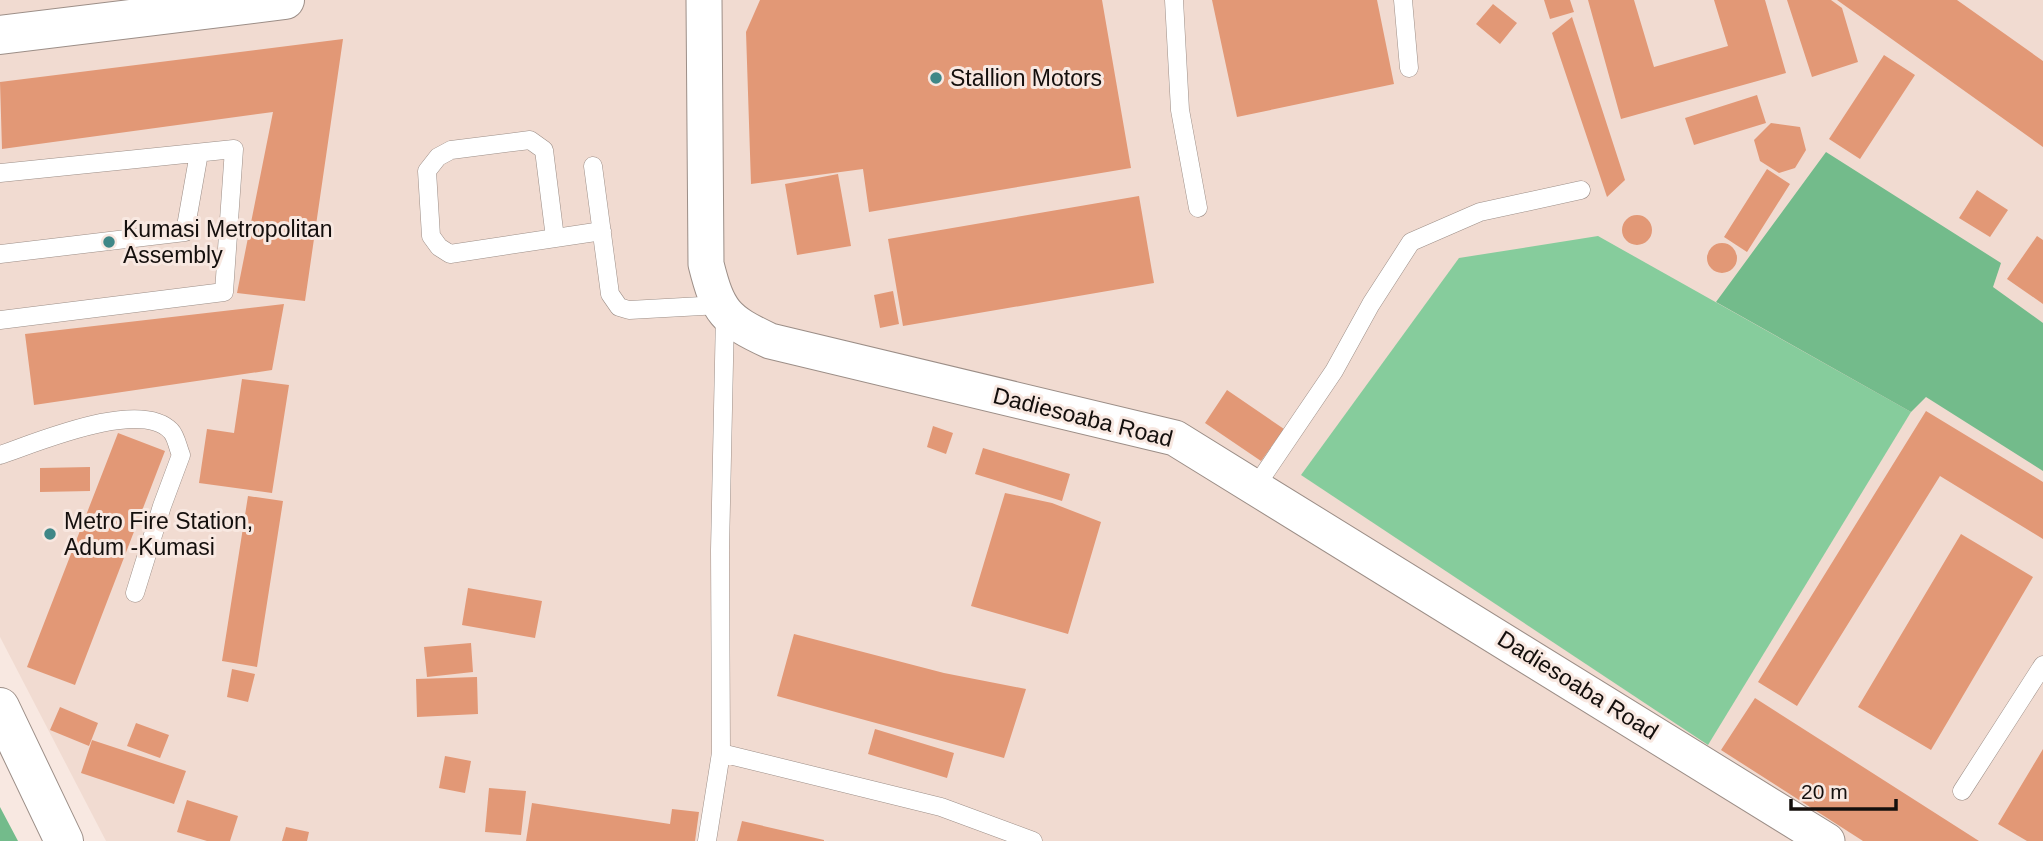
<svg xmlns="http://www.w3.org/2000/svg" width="2043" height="841" font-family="Arial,sans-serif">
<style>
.built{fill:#f1dbd1}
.green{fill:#86cc9c}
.forest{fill:#73bb8b}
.building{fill:#e29876}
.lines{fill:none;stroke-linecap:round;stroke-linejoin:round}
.lane-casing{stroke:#9c8e87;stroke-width:19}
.street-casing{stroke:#9c8e87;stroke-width:37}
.secondary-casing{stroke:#9c8e87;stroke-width:40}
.lane{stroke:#fff;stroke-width:18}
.street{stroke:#fff;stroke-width:35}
.secondary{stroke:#fff;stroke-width:38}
.poi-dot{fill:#3f8787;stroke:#f8e8e1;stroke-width:2.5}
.labels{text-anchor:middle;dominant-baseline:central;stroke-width:6;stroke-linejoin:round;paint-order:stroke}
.poi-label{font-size:23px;fill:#140f0d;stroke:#f8e8e1;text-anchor:start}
.street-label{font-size:23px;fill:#140f0d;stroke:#f8e8e1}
</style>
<rect width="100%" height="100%" fill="#f8e8e1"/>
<path class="built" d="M0 0H2043V841H106L0 637Z"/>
<path class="green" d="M1598 236 1911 412 1708 745 1301 475 1459 258Z"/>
<path class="forest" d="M1826 152 2001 263 1993 287 2043 323V471L1926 397 1911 412 1716 302Z
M0 807 18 841H0Z"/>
<path class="building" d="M760 0H1102L1131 168 869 212 863 169 751 184 746 32Z
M1212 0H1377L1394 84 1237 117Z
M1544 0H1570L1574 12 1550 19Z
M1588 0H1634L1654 67 1728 46 1714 0H1765L1786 73 1621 119Z
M1787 0H1831L1842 8 1858 62 1812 77Z
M1837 0H1957L2043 61V147Z
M1493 4 1517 23 1500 44 1476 24Z
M1572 17 1625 180 1607 197 1552 33Z
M343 39 305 301 237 293 273 112 2 149 0 82Z
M1884 55 1915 75 1860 159 1829 139Z
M1757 95 1766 123 1694 145 1685 118Z
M1771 123 1800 127 1806 150 1795 168 1779 173 1760 161 1754 140Z
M1767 169 1790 184 1747 252 1724 237Z
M838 174 851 246 797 255 785 184Z
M1977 190 2008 210 1990 237 1959 218Z
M1139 196 1154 283 903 326 888 239Z
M1622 230a15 15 0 1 1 30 0a15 15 0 1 1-30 0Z
M2037 236 2043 240V304L2007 279Z
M1707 258a15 15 0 1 1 30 0a15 15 0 1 1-30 0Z
M893 291 899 324 880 328 874 295Z
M284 304 272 370 34 405 25 334Z
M242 379 289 385 272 493 199 483 207 429 234 433Z
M1227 390 1284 429 1261 461 1205 423Z
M1926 411 2043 482V539L1940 476 1797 706 1758 682Z
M933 426 953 433 946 454 927 447Z
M118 433 165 451 75 685 27 667Z
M983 448 1070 474 1062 501 975 474Z
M90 467V491L40 492V468Z
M1005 493 1052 503 1101 522 1068 634 971 606Z
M248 496 283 501 257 667 222 661Z
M1961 534 2033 577 1931 750 1858 707Z
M468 588 542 601 535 638 462 625Z
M794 634 944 673 1026 689 1004 758 777 696Z
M471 643 473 672 427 677 424 647Z
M232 669 255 674 248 702 227 697Z
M477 677 478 714 417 717 416 679Z
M1755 698 1979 841H1863L1721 750Z
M60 707 98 723 89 746 50 730Z
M136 723 169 735 160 758 127 746Z
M875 729 954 753 947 778 868 754Z
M92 740 186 771 174 804 81 773Z
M2043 749V841H2027L1998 824Z
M445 756 471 761 465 793 439 788Z
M489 788 526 791 521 835 485 832Z
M187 800 238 816 230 841H207L177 832Z
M532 803 670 824 672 809 699 812 695 841H526Z
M742 821 824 840V841H737Z
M286 827 309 832 307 841H282Z"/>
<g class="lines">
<g class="lane-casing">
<path id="lane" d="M1174 0 1180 110 1198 208
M1403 0 1409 68
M593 166 610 294 619 307 629 310 720 305
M0 173 234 149 224 292 0 320
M555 238 544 150 530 140 451 150 438 157 427 171 431 236 439 247 450 254 602 231
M0 254 185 232 199 153
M0 455C36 443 140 398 171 431 176 436 178 448 181 455L162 506 135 593
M1256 486 1334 371 1371 304 1411 242 1480 212 1581 190
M721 753 941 807 1033 841
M1962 791 2043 665
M707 841 721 753 720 550 725 315"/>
</g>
<g class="street-casing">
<path id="street" d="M704 0 706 264C718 312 725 320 770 341L1175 438 1827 841"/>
</g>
<g class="secondary-casing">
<path id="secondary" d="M0 35 285 0
M0 707 64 841"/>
</g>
<use href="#lane" class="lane"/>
<use href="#street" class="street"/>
<use href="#secondary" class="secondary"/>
</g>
<g class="poi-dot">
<circle cx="936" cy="78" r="7"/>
<circle cx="109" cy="242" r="7"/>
<circle cx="50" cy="534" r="7"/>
</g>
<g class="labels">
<g class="poi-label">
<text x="950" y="78">Stallion Motors</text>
<text x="123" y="229">Kumasi Metropolitan<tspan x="123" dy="26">Assembly</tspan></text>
<text x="64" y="521">Metro Fire Station,<tspan x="64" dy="26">Adum -Kumasi</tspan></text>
</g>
<g class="street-label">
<text transform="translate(1083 417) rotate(14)">Dadiesoaba Road</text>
<text transform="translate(1578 685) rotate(32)">Dadiesoaba Road</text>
</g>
</g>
<path d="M1791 799v10h105v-10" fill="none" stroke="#140f0d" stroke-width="3.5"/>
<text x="1801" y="799" font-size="21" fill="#140f0d" stroke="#f8e8e1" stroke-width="5" paint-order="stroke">20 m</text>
</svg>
